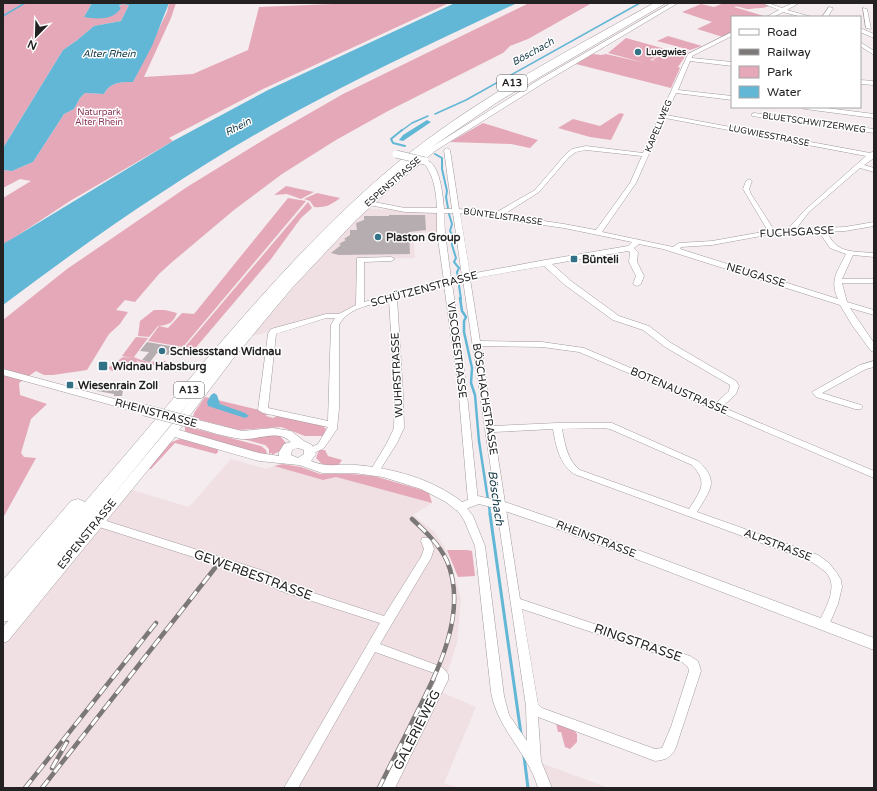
<svg xmlns="http://www.w3.org/2000/svg" width="877" height="791" font-family="'Varela Round',sans-serif">
<style>
.built{fill:#f0dfe3}
.green{fill:#e5a8b9}
.water{fill:#62b7d6}
.lines{fill:none;stroke-linecap:round;stroke-linejoin:round}
.stream-far3{stroke:#62b7d6;stroke-width:1.5}
.stream-far2{stroke:#62b7d6;stroke-width:2}
.stream-far1{stroke:#62b7d6;stroke-width:2.5}
.stream{stroke:#62b7d6;stroke-width:3}
.building{fill:#b5adaf}
.minor-casing{stroke:#a29b9d;stroke-width:1}
.tertiary-casing{stroke:#a29b9d;stroke-width:1}
.motorway-casing{stroke:#a29b9d;stroke-width:1}
.minor{fill:#fff;fill-rule:evenodd}
.tertiary{fill:#fff;fill-rule:evenodd}
.motorway{fill:#fff;fill-rule:evenodd}
.rail-casing{stroke:#7c7878;stroke-width:4.5}
.rail{stroke:#fff;stroke-width:3;stroke-dasharray:10;stroke-linecap:butt}
.minor-bridge-casing{stroke:#a29b9d;stroke-width:8;stroke-linecap:butt}
.tertiary-bridge-casing{stroke:#a29b9d;stroke-width:12;stroke-linecap:butt}
.minor-bridge{stroke:#fff;stroke-width:7}
.tertiary-bridge{stroke:#fff;stroke-width:11}
.poi-dot{fill:#337187;stroke:#fff;stroke-width:1.5}
.labels{text-anchor:middle;dominant-baseline:central;stroke-width:3;stroke-linejoin:round;paint-order:stroke}
.far-poi-label{font-size:9px;font-weight:bold;fill:#232121;stroke:#fff;text-anchor:start}
.far-park-label{font-size:9px;fill:#883152;stroke:#fff}
.far-street-label{font-size:9px;fill:#232121;stroke:#fff}
.far-water-label{font-size:10px;font-style:italic;fill:#133a47;stroke:#fff}
.shield{fill:#fff;stroke:#656464;stroke-width:1}
.shield-label{font-size:10px;font-weight:bold;fill:#232121}
.street-label{font-size:11px;fill:#232121;stroke:#fff}
.poi-label{font-size:11px;font-weight:bold;fill:#232121;stroke:#fff;text-anchor:start}
.water-label{font-size:12px;font-style:italic;fill:#133a47;stroke:#fff}
.near-street-label{font-size:13px;fill:#232121;stroke:#fff}
</style>
<rect width="100%" height="100%" fill="#f4ecee"/>
<path class="built" d="M366 209 440 211 441 232 413 233 415 258 364 259 360 306 335 316 252 336 324 252Z
M231 459 266 469 274 466 323 480 336 477 432 503 413 515 434 531 445 548 449 557 461 598 457 643 441 692 476 707 444 783 459 788H3V637L125 488 189 507Z
M535 761 609 788H545Z"/>
<path class="green" d="M3 3H92L84 17H108L122 4 129 5 121 21 94 26 76 41 63 50 3 148Z
M169 3H176L171 18 144 77 193 74 248 50 259 7 357 3H449L263 89 169 138 173 141 70 201 3 245V198L31 181 20 179 3 188V170L12 171 33 162 64 114 74 109 80 98 85 93 104 94C110 82 121 82 133 82L167 12Z
M529 3H592L528 39 510 46 503 53 388 111 336 140 282 174 234 210 171 263 159 274 135 302 125 300 116 310 128 312 120 324 109 334 87 370 53 375H44L36 371 19 383 20 395 47 404 31 419 21 453 24 457 36 458 3 518V320L67 269 187 187 270 136 343 94Z
M724 3H761L769 6C762 9 757 8 750 9 744 10 740 5 734 7L767 17H732V33L723 37 697 29 712 22 682 12 701 4 714 7Z
M668 36 702 46 690 50 657 41Z
M626 38 669 50 650 60 658 62 652 60 674 48 688 52 678 67 680 68 671 88 576 64 593 54 601 55 606 54 645 63 608 53Z
M620 113 624 114 611 140 590 137 558 128 573 119 600 126Z
M483 123 538 140 530 148 511 144 450 142Z
M286 186 314 192 301 199 287 194 274 195Z
M317 193 340 198C331 205 325 208 314 207L310 201 304 199Z
M288 198 306 201 183 347 148 341 159 326 168 328 182 313 194 314Z
M308 202 312 208 301 218 271 259 192 352 186 354H179Z
M154 310H165L177 313C173 323 169 325 158 326L149 337 138 336 140 321Z
M136 337 148 338 134 357C145 363 154 362 166 361L165 362 149 366 136 360 141 366 134 371H112L108 368 123 357 132 358 122 356Z
M205 397 268 412 266 416 273 418 279 415 323 426 326 429 323 436H305L281 427 239 430 193 418 194 413Z
M185 426 261 446 266 450 267 455 189 433 185 431Z
M271 434 280 436 286 443 280 451 272 455V453L269 454V449L265 445 236 437Z
M181 439 218 449V452L216 454 175 443 151 469 145 468C155 458 166 441 181 439Z
M319 450H325L328 456 342 460 338 466 323 465 316 458Z
M283 464 301 467 320 474H351L374 476 422 490 429 493 432 503 336 477 323 480 274 466Z
M447 550H467L472 551 475 576 458 577Z
M556 723 573 729 577 734V742L570 749 565 747 561 732H558Z"/>
<path class="water" d="M92 3H169L152 46 133 82C121 82 110 82 104 94L85 93 80 98 74 109 64 114 33 162 12 171 3 170V148L63 50 76 41 94 26 121 21 129 5 122 4 119 6 121 8C113 21 96 19 84 17Z
M455 3H517C450 35 382 66 316 101 207 158 101 231 3 305V244L15 237 173 141 268 90Z
M427 120 431 122 403 141 399 140 403 135Z
M214 393 217 395 220 404 245 413 249 416 245 418 208 406 207 402 211 395Z"/>
<g class="lines">
<path class="stream-far3" d="M3 16 25 3
M435 114 466 100 640 3
M401 131 412 123 428 116"/>
<path class="stream-far2" d="M402 130 391 139 393 143 405 146
M435 154 442 158V169L447 191 446 197 448 208
M449 214 452 224 450 231 452 234V245L456 258 454 262 459 268 457 272 461 299"/>
<path class="stream-far1" d="M460 298 462 311 466 317 464 321V332L472 368 471 383 475 395 479 441 488 500
M489 505 490 515"/>
<path class="stream" d="M490 514 521 734
M524 756 528 788"/>
</g>
<path class="building" d="M389 215H425L426 230 409 232 410 254 339 255 331 253 341 245 339 244 346 240 344 239 350 235V230H357L356 223 364 220V216H389Z
M147 342 182 348 176 356 157 353 150 362 142 360 149 352 140 351Z
M117 384H124L122 396H114V394L92 390Z"/>
<g class="lines">
<g class="minor-casing">
<path id="minor" d="M762 3H768L782 8 793 3H799L787 10 812 17H802L783 12 773 17H766L779 10Z
M829 7 833 8 828 17H822Z
M863 8 867 9 871 29 866 28Z
M860 28 874 34V38L860 32Z
M732 32V36L692 56V58L732 62V66L690 61 678 90 732 96V100L676 93 666 115 870 153 874 151V158L864 165 874 168V172L860 168 809 212 796 229 845 227 874 222V226L845 231 827 232C837 254 852 251 874 253V257L853 255 842 279H874V283H842L847 302 874 310V315L850 308 874 343V352L871 351 852 325 840 305 663 249 639 244 634 248 638 252 637 262 644 276 641 284 637 286 633 284 636 276 629 262 630 252 628 251 552 264 571 281 619 316 649 326 671 343 736 381 739 386 736 394 722 407 874 471V478L579 352 542 347 481 346 493 426 557 423H612L698 461C720 481 710 490 697 512L818 555 829 563 837 573 841 580 842 587 838 604 828 627 824 628 820 627 818 624C824 611 838 589 828 575 823 569 816 565 810 561L574 474C559 463 556 446 553 429L494 432 520 599 690 656 698 661 701 671 676 747C672 757 666 760 655 761L538 717 541 761 552 788H538C528 752 498 731 491 692L475 546 464 520 455 507 456 504H464L473 516 485 546 504 696 509 715 527 741 526 706 463 280 452 283 466 385 478 501 477 503H469L468 501 458 385 444 285 397 298 403 395 404 428 397 443 378 473H372L370 471 387 443 394 428 395 395 389 300C372 305 348 307 339 325V408L337 429 324 448 314 453H308L306 451 308 449 318 444 328 427 263 413 258 410 268 334 271 329 326 314H339L356 305 357 258 391 257 395 259 391 261 364 262V302L444 281 437 232V213L405 212 369 205 366 203 369 201 405 208H437C436 191 434 174 422 161L423 160C440 158 443 197 444 209H452L444 150 447 148 450 150 459 209 495 213 535 190 565 155 572 149 586 146 643 153 688 54ZM665 118 866 156 805 210 788 229 774 230 751 194 749 189 752 181 749 179 746 181 743 189 768 231 712 241 679 243 673 247 602 232 636 183ZM586 150 642 156 630 183 596 230 564 224 503 215 539 192 569 157 576 152ZM444 213H453L462 276 451 279 445 232ZM460 213 564 228 632 242 628 246 545 260 470 274ZM819 232 830 248 846 254C838 271 829 280 838 299L680 249 681 247 712 245 772 234ZM544 266 565 285 613 320 643 330 665 347 730 385 729 391 715 404 584 348 542 342 480 341 470 279ZM326 318H335L331 325 328 421 268 408 276 334ZM603 428 610 429 692 465C709 483 700 491 689 509L580 470C567 460 565 444 562 429ZM522 609 682 662 688 667 689 671 671 727 662 748 655 749 542 708 538 704Z
M860 42 874 51V55L860 46Z
M860 80 874 81V85L860 84Z
M802 107H819L874 114V118L805 109Z
M754 113 874 129V133L752 116V114Z
M874 361V367L866 369 822 393 861 405 863 407 861 409H855L816 397 812 392 860 365Z
M97 518 267 572 286 584 384 616 421 557 424 549 421 541 422 538H430L434 549 431 558 380 644 442 667 448 674V680L395 788H381L436 680V676L434 673 375 652 298 788H284L380 623 278 590 259 578 93 525 92 522 93 519Z"/>
</g>
<g class="tertiary-casing">
<path id="tertiary" d="M671 3H678L545 82 435 151 390 189 356 220 292 288 232 360 179 430 259 453 279 456V452L284 444 291 442C278 429 259 440 242 439 225 437 207 431 190 426L188 423 190 420 194 419 242 431 273 428 291 431 304 441 312 445 316 454 311 461C328 468 338 464 356 465 392 468 433 479 462 502L478 496 505 502 560 521 874 638V650L552 527 499 509 479 504 460 511 456 510 446 502 421 489 383 477 354 473H322L299 465 259 461 175 437 8 641 3 643V627L168 429 254 319 317 250 350 217 384 185 425 151 540 79ZM298 448 304 450V454L298 458 291 455 292 450Z
M3 369 148 408 150 410 148 412 144 414 3 375Z"/>
</g>
<g class="motorway-casing">
<path id="motorway" d="M654 3H666L499 101 436 144 377 193 321 248 268 306 11 620 3 622V580L71 501 78 499 85 502C121 460 157 418 192 376 256 301 321 226 397 163 475 99 566 52 654 3Z"/>
</g>
<use href="#minor" class="minor"/>
<use href="#tertiary" class="tertiary"/>
<use href="#motorway" class="motorway"/>
<g class="rail-casing">
<path id="rail" d="M52 768 67 742
M25 788 156 623
M42 788 215 568
M379 788C390 765 402 743 413 720 436 675 469 613 447 561 439 544 425 531 412 519"/>
</g>
<use href="#rail" class="rail"/>
<g class="minor-bridge-casing">
<path id="minor-bridge" d="M396 154 425 161"/>
</g>
<g class="tertiary-bridge-casing">
<path id="tertiary-bridge" d="M144 410 194 423"/>
</g>
<use href="#minor-bridge" class="minor-bridge"/>
<use href="#tertiary-bridge" class="tertiary-bridge"/>
</g>
<g class="poi-dot">
<circle cx="638" cy="52" r="4"/>
<circle cx="378" cy="237" r="4"/>
<rect x="570" y="255" width="8" height="8" rx="2"/>
<circle cx="162" cy="351" r="4"/>
<rect x="98" y="361" width="10" height="10" rx="2"/>
<rect x="66" y="381" width="8" height="8" rx="2"/>
</g>
<g class="labels">
<g class="far-poi-label">
<text x="646" y="52">Luegwies</text>
</g>
<g class="far-park-label">
<text x="99" y="112">Naturpark<tspan x="99" dy="10">Alter Rhein</tspan></text>
</g>
<g class="far-street-label">
<text transform="translate(814 123) rotate(8)">BLUETSCHWITZERWEG</text>
<text transform="translate(659 126) rotate(-67)">KAPELLWEG</text>
<text transform="translate(769 136) rotate(11)">LUGWIESSTRASSE</text>
<text transform="translate(393 182) rotate(-41)">ESPENSTRASSE</text>
<text transform="translate(503 217) rotate(8)">BÜNTELISTRASSE</text>
</g>
<g class="far-water-label">
<text transform="translate(533 52) rotate(-29)">Böschach</text>
<text x="109" y="54">Alter Rhein</text>
<text transform="translate(238 127) rotate(-28)">Rhein</text>
</g>
<g class="shield">
<rect x="497" y="75" width="30" height="16" rx="3"/>
<rect x="174" y="382" width="30" height="16" rx="3"/>
</g>
<g class="shield-label">
<text x="512" y="83">A13</text>
<text x="189" y="390">A13</text>
</g>
<g class="street-label">
<text transform="translate(797 232) rotate(-3)">FUCHSGASSE</text>
<text transform="translate(756 275) rotate(17)">NEUGASSE</text>
<text transform="translate(424 289) rotate(-15)">SCHÜTZENSTRASSE</text>
<text transform="translate(457 350) rotate(83)">VISCOSESTRASSE</text>
<text transform="translate(397 375) rotate(-93)">WUHRSTRASSE</text>
<text transform="translate(679 391) rotate(23)">BOTENAUSTRASSE</text>
<text transform="translate(485 399) rotate(81)">BÖSCHACHSTRASSE</text>
<text transform="translate(156 413) rotate(15)">RHEINSTRASSE</text>
<text transform="translate(87 534) rotate(-51)">ESPENSTRASSE</text>
<text transform="translate(596 539) rotate(21)">RHEINSTRASSE</text>
<text transform="translate(778 545) rotate(21)">ALPSTRASSE</text>
</g>
<g class="poi-label">
<text x="386" y="237">Plaston Group</text>
<text x="582" y="259">Bünteli</text>
<text x="170" y="351">Schiessstand Widnau</text>
<text x="112" y="366">Widnau Habsburg</text>
<text x="78" y="385">Wiesenrain Zoll</text>
</g>
<g class="water-label">
<text transform="translate(496 498) rotate(82)">Böschach</text>
</g>
<g class="near-street-label">
<text transform="translate(253 575) rotate(20)">GEWERBESTRASSE</text>
<text transform="translate(638 643) rotate(19)">RINGSTRASSE</text>
<text transform="translate(417 730) rotate(-63)">GALERIEWEG</text>
</g>
</g>
<rect width="877" height="791" fill="none" stroke="#232121" stroke-width="8"/>
<rect x="731" y="16" width="130" height="92" fill="#ffffff" stroke="#a7a6a6"/>
<rect x="739" y="29" width="20" height="6" fill="#ffffff" stroke="#a7a6a6"/>
<text x="767" y="36" font-size="12" fill="#232121">Road</text>
<rect x="739" y="49" width="20" height="6" fill="#7c7878" stroke="#a7a6a6"/>
<text x="767" y="56" font-size="12" fill="#232121">Railway</text>
<rect x="739" y="66" width="20" height="12" fill="#e5a8b9" stroke="#a7a6a6"/>
<text x="767" y="76" font-size="12" fill="#232121">Park</text>
<rect x="739" y="86" width="20" height="12" fill="#62b7d6" stroke="#a7a6a6"/>
<text x="767" y="96" font-size="12" fill="#232121">Water</text>
<g transform="translate(36 36) rotate(203)" stroke="#ffffff" stroke-width="3" paint-order="stroke">
<path d="M0-3L7 15L0 10L-7 15Z" fill="#232121"/>
<text y="-6" font-size="11" font-weight="bold" text-anchor="middle" fill="#232121">N</text>
</g>
</svg>
